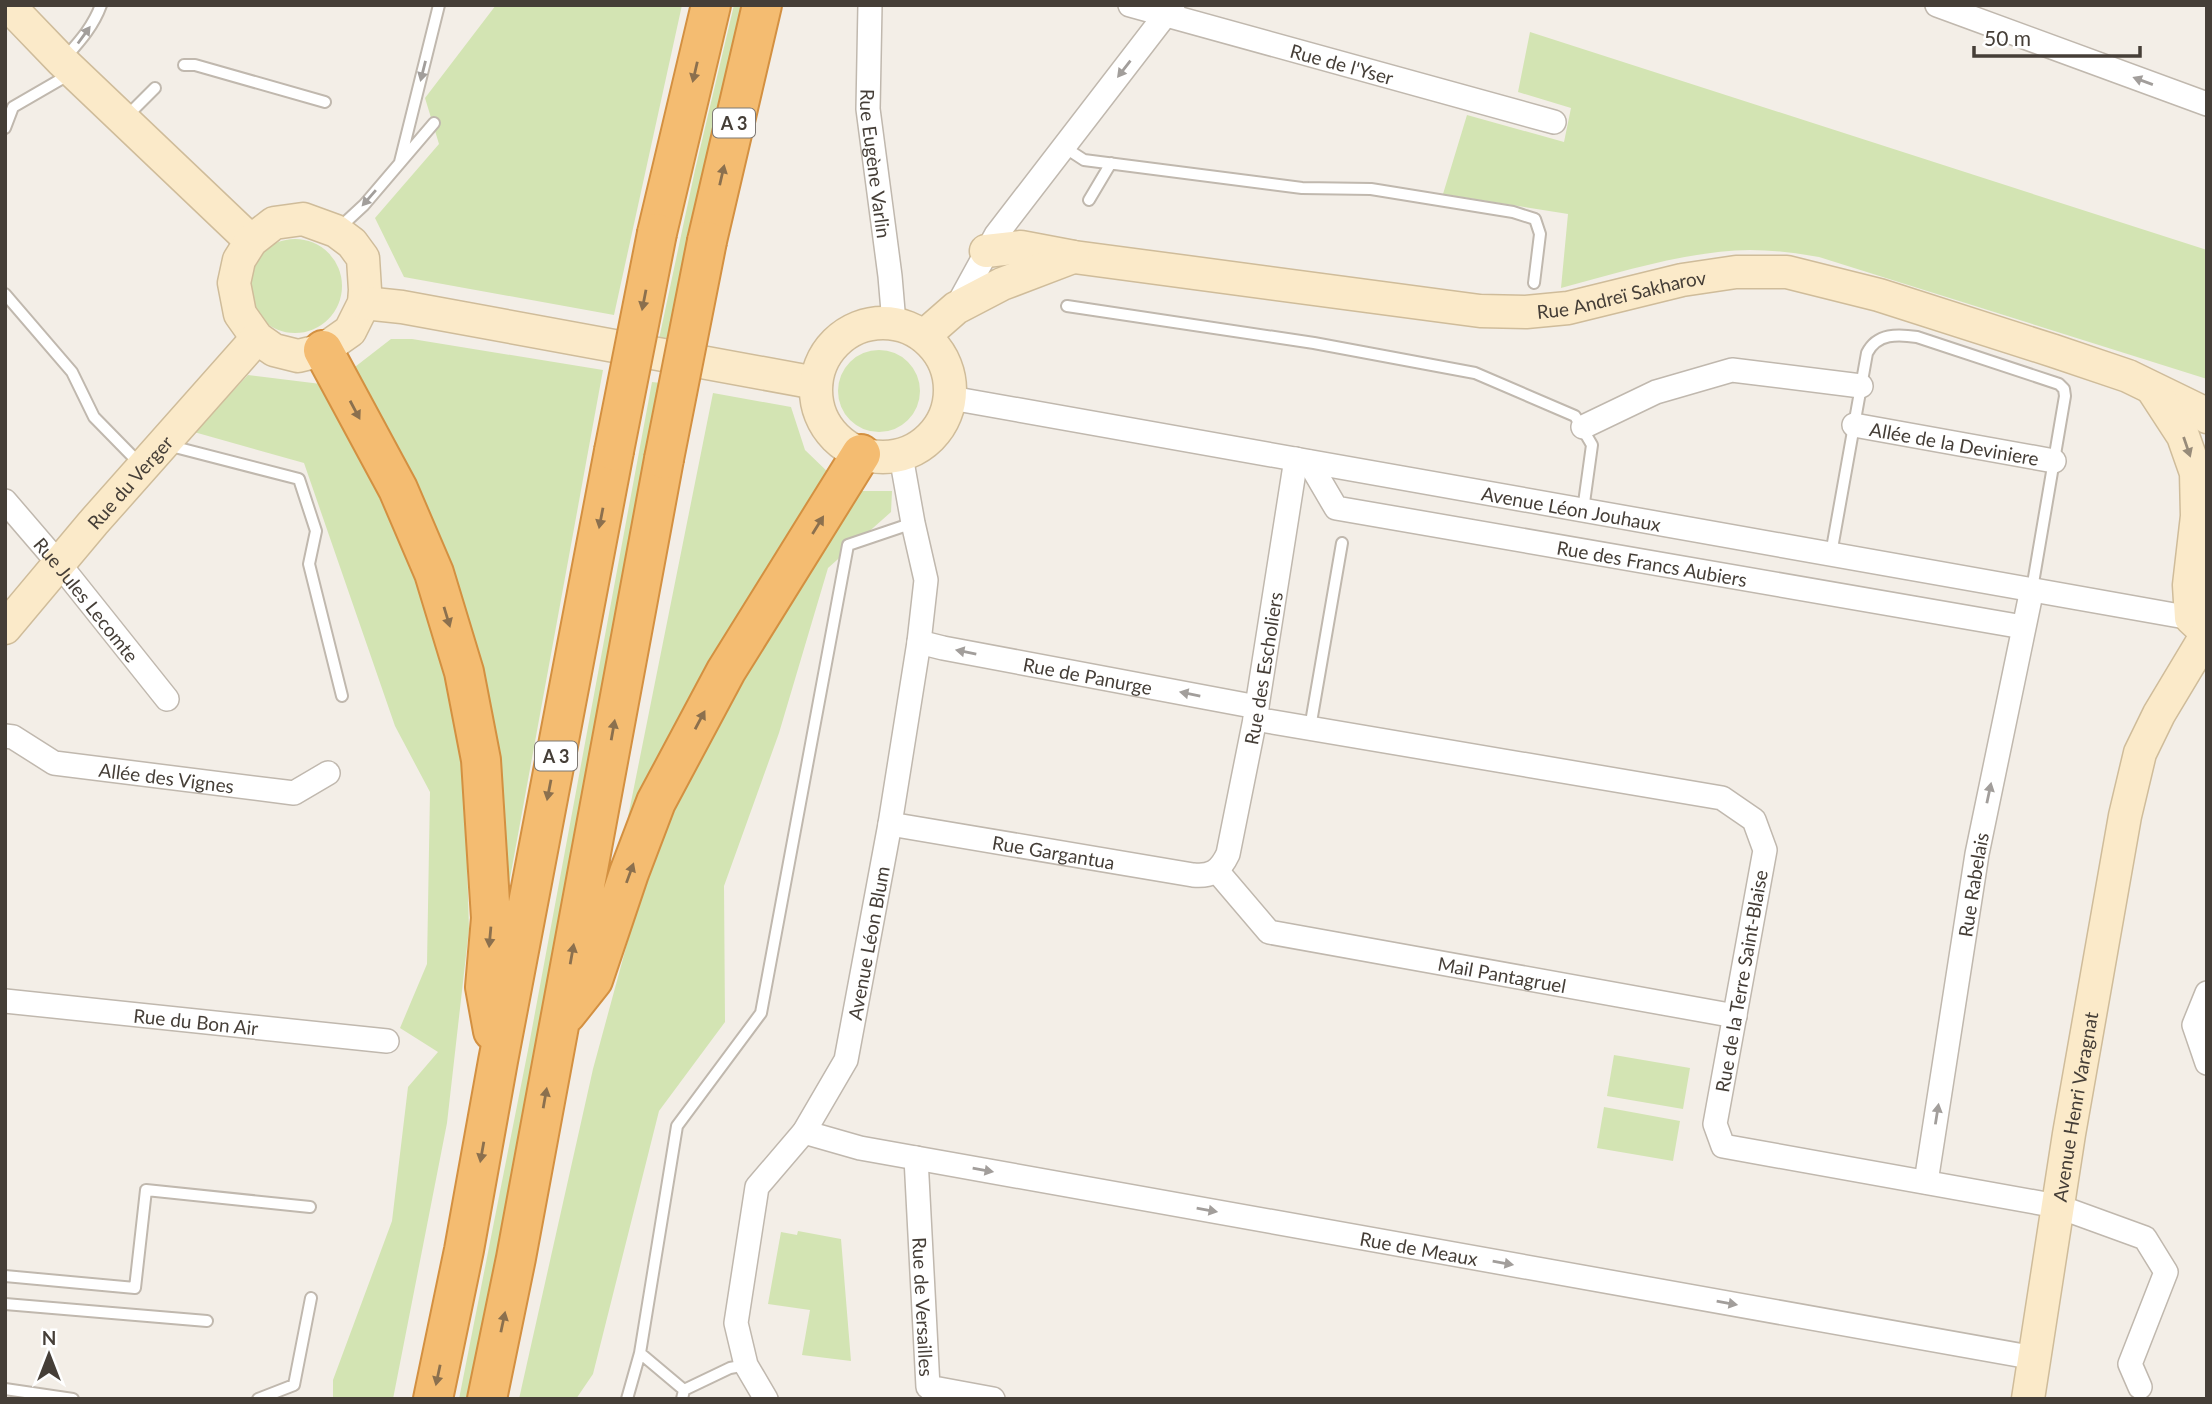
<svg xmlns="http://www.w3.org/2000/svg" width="2212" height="1404" font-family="Lato,sans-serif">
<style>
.green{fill:#d3e4b3}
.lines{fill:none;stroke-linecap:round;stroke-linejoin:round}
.lane-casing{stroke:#c0b8ae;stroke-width:14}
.street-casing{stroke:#c0b8ae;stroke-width:26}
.secondary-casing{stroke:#cfbc9a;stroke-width:35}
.highway-casing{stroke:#d39041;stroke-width:42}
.lane{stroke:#fff;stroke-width:10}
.street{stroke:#fff;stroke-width:23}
.secondary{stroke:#fbeac9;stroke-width:32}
.highway{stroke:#f4bc71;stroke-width:38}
.highway-bridge-casing{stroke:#d39041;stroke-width:42;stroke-linecap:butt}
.highway-bridge{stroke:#f4bc71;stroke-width:38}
.oneway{fill:#a29e9b}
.oneway2{fill:#8b704e}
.oneway3{fill:#978b79}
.labels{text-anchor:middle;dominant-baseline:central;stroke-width:5;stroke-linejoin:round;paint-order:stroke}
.shield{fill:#fff;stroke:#7d7873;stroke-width:2}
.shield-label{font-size:18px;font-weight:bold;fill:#453e37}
.street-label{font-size:19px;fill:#453e37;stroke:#fff}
</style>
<rect width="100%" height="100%" fill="#f3eee7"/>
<path class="green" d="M496 5H682L614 315 404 277 375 218 439 144 425 98Z
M734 5H744L668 340 659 339 695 170Z
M1530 32 2207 250V379L1819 257C1796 253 1773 250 1750 250 1686 251 1622 272 1561 288L1568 214 1443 194 1467 115 1564 142 1571 108 1518 92Z
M248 286a47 47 0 1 1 94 0a47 47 0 1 1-94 0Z
M391 339H412L603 370 502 922 499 776 351 370Z
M838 391a41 41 0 1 1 82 0a41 41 0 1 1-82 0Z
M248 375 329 385 432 616 464 760 469 929 447 1123 393 1399H333V1380L392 1221 408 1087 438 1052 400 1028 427 964 430 792 395 726 304 463 194 432Z
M652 382 661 383 566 882 533 1068 468 1399H459L529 1045Z
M713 393 791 407 805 450 832 476 623 842Z
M859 491H892L891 512 828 568 779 733 724 886 725 1022 659 1111 593 1374 576 1399H519L593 1069 637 907 689 771 755 651Z
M1614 1055 1690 1068 1683 1109 1607 1096Z
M1604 1107 1680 1121 1673 1161 1597 1148Z
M798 1231 841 1239 851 1361 802 1355 810 1310 768 1304 781 1232 797 1235Z"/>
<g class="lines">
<g class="lane-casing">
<path id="lane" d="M64 59C79 42 93 27 101 5
M184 65H195L325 102
M125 118 155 88
M5 128 13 107 70 74
M1064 147 1084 160 1302 188 1371 189 1513 212 1535 219 1540 234 1534 283
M400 162 439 5
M1089 200 1111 163
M337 230 364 205 434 123
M5 294 72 372 94 417 141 465
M1067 306 1314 343 1475 373 1575 416 1592 445 1583 510
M167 445 299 479 316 531 309 564 342 696
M1831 554 1867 353C1877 333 1898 334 1917 337L2059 384 2064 389 2065 396 2032 589
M1310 728 1342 543
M5 1276 135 1288 146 1190 310 1207
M5 1304 207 1321
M5 1389 73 1399
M684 1390 730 1368 746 1365
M258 1399 294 1385 311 1298
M627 1399 640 1353
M682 1399 684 1390 640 1353 677 1126 761 1013 848 545 913 523"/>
</g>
<g class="street-casing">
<g id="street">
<path id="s1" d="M870 5 868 109 890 276 894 323"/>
<path id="s2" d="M1130 5 1554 122"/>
<path d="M1937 5 2207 104"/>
<path d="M956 308 996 235 1173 5"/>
<path id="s3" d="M951 398 2191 618"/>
<path id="s4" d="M1854 425 2054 461"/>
<path d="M1583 427 1656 392 1732 370 1861 386"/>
<path id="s5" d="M1309 462 1336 508 2023 627"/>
<path id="s6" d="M5 501 60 565 167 699"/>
<path id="s7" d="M919 642 943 648 1257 707"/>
<path d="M1255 719 1722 798 1754 820 1765 850 1715 1124 1723 1146 2057 1206 2145 1238 2166 1272 2130 1364 2140 1387"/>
<path id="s8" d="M5 736 13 737 54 763 294 793 328 773"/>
<path id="s9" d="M890 824 1193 875C1211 877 1220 871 1228 854L1255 719 1296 459"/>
<path id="s10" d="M1217 871 1269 932 1735 1016"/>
<path d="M2207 993 2194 1025 2207 1063"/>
<path id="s11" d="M5 1001 387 1041"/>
<path id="s12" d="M804 1132 860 1148 916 1158 2035 1358"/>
<path id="s13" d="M916 1158 928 1387 993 1399"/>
<path id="s14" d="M1926 1182 1977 854 2032 589"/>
<path id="s15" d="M766 1399 746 1365 736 1323 757 1187 804 1132 846 1060 890 824 919 642 926 580 913 523 901 456"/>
</g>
</g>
<g class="secondary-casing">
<g id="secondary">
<path d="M13 5 11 8 62 61 251 241"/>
<path d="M303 219 336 231 352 243 363 258 365 290 364 303 350 331 323 350 298 356 274 350 257 338 240 314 234 283 239 260 251 241 274 223Z"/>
<path id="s16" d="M986 251 1021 247 1074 257 1480 311 1526 312 1568 308 1682 280 1736 272H1787L1879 295 2054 351 2128 376 2202 412 2207 417"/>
<path d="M364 303 402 307 816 383"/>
<circle cx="883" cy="390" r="67"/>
<path d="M924 336 956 308 1002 284 1073 257"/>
<path d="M2153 390 2183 436 2196 473 2197 516 2189 585 2191 618 2207 633"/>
<path id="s17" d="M5 628 93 523 257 338"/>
<path id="s18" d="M2028 1399 2069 1134 2125 816 2140 753 2159 714 2207 634"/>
</g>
</g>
<g class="highway-casing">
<path id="highway" d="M657 233 711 5
M707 241 762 5
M323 350 398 489 434 573 464 672 481 760 491 918 485 987 493 1031
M566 1014 593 980 629 873 656 802 726 671 861 454
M433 1399 464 1250 498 1061 614 451
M487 1399 516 1258 664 459"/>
</g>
<use href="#lane" class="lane"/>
<use href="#street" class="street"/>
<use href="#secondary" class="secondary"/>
<use href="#highway" class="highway"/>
<g class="highway-bridge-casing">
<path id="highway-bridge" d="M614 451 657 233
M664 459 707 241"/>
</g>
<use href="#highway-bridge" class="highway-bridge"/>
</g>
<defs><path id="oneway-solid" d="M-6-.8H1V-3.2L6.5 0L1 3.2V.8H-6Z" transform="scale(1.75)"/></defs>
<g class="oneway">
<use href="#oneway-solid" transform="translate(84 35) rotate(-54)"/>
<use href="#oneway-solid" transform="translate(1124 69) rotate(128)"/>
<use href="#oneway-solid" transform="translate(423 71) rotate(104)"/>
<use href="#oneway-solid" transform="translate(2143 81) rotate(-160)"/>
<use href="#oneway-solid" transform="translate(369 198) rotate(131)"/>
<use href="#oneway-solid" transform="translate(966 652) rotate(-169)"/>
<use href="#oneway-solid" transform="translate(1190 694) rotate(-169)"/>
<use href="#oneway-solid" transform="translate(1989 793) rotate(-78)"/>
<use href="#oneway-solid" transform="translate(1937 1114) rotate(-81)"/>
<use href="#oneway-solid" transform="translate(983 1170) rotate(10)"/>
<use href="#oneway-solid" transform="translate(1207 1210) rotate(10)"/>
<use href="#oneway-solid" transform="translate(1503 1263) rotate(10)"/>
<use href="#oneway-solid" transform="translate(1727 1303) rotate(10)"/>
</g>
<g class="oneway2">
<use href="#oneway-solid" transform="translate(695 72) rotate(103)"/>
<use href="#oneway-solid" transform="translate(722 175) rotate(-77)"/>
<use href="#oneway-solid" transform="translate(644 300) rotate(101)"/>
<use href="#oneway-solid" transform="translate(355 410) rotate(62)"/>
<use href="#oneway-solid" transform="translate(601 518) rotate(101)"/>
<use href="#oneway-solid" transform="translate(818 525) rotate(-58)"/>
<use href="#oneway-solid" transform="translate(447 617) rotate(73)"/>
<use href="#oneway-solid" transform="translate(700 720) rotate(-62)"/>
<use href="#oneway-solid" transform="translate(613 730) rotate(-80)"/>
<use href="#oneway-solid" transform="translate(549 790) rotate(101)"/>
<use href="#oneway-solid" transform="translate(630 873) rotate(-70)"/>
<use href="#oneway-solid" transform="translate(490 937) rotate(95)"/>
<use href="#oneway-solid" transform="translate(572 954) rotate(-80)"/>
<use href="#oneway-solid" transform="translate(545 1098) rotate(-80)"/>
<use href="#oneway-solid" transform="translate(482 1152) rotate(100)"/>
<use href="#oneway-solid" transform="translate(503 1322) rotate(-78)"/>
<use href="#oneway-solid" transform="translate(438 1375) rotate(102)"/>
</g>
<use class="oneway3" href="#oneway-solid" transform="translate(2187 447) rotate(71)"/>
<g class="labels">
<g class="shield">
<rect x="713" y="108.5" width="42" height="29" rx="5"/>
<rect x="535" y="741.5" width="42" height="29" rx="5"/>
</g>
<g class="shield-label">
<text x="734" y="123">A 3</text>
<text x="556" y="756">A 3</text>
</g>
<g class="street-label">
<text stroke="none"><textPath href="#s2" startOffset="220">Rue de l'Yser</textPath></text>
<text stroke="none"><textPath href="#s1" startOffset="159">Rue Eugène Varlin</textPath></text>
<text stroke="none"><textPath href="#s16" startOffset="642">Rue Andreï Sakharov</textPath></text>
<text stroke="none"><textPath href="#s4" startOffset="102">Allée de la Deviniere</textPath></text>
<text stroke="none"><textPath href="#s17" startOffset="192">Rue du Verger</textPath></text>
<text stroke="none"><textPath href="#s3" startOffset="630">Avenue Léon Jouhaux</textPath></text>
<text stroke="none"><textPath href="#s5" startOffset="374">Rue des Francs Aubiers</textPath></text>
<text stroke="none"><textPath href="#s6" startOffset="128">Rue Jules Lecomte</textPath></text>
<text stroke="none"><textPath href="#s9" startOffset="541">Rue des Escholiers</textPath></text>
<text stroke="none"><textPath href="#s7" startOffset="172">Rue de Panurge</textPath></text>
<text stroke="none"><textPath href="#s8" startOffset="170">Allée des Vignes</textPath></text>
<text stroke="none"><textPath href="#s9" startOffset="166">Rue Gargantua</textPath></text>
<text stroke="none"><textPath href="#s14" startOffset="301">Rue Rabelais</textPath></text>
<text stroke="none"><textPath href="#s15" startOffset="495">Avenue Léon Blum</textPath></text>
<text stroke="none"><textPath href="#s10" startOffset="317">Mail Pantagruel</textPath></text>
<text transform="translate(1741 981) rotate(-80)">Rue de la Terre Saint-Blaise</text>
<text stroke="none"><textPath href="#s11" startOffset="192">Rue du Bon Air</textPath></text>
<text stroke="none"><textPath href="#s18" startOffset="296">Avenue Henri Varagnat</textPath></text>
<text stroke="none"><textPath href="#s12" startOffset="626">Rue de Meaux</textPath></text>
<text stroke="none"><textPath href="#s13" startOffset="149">Rue de Versailles</textPath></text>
</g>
</g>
<rect width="2212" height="1404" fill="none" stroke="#453e37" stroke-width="14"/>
<g transform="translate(49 1355)" stroke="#ffffff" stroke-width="5" paint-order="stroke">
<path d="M0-5L12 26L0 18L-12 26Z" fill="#453e37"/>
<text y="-10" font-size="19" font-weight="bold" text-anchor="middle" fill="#453e37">N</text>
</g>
<path d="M1974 46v10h166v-10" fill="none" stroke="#453e37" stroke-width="3.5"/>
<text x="1984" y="46" font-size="21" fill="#453e37" stroke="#ffffff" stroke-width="5" paint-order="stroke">50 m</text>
</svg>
